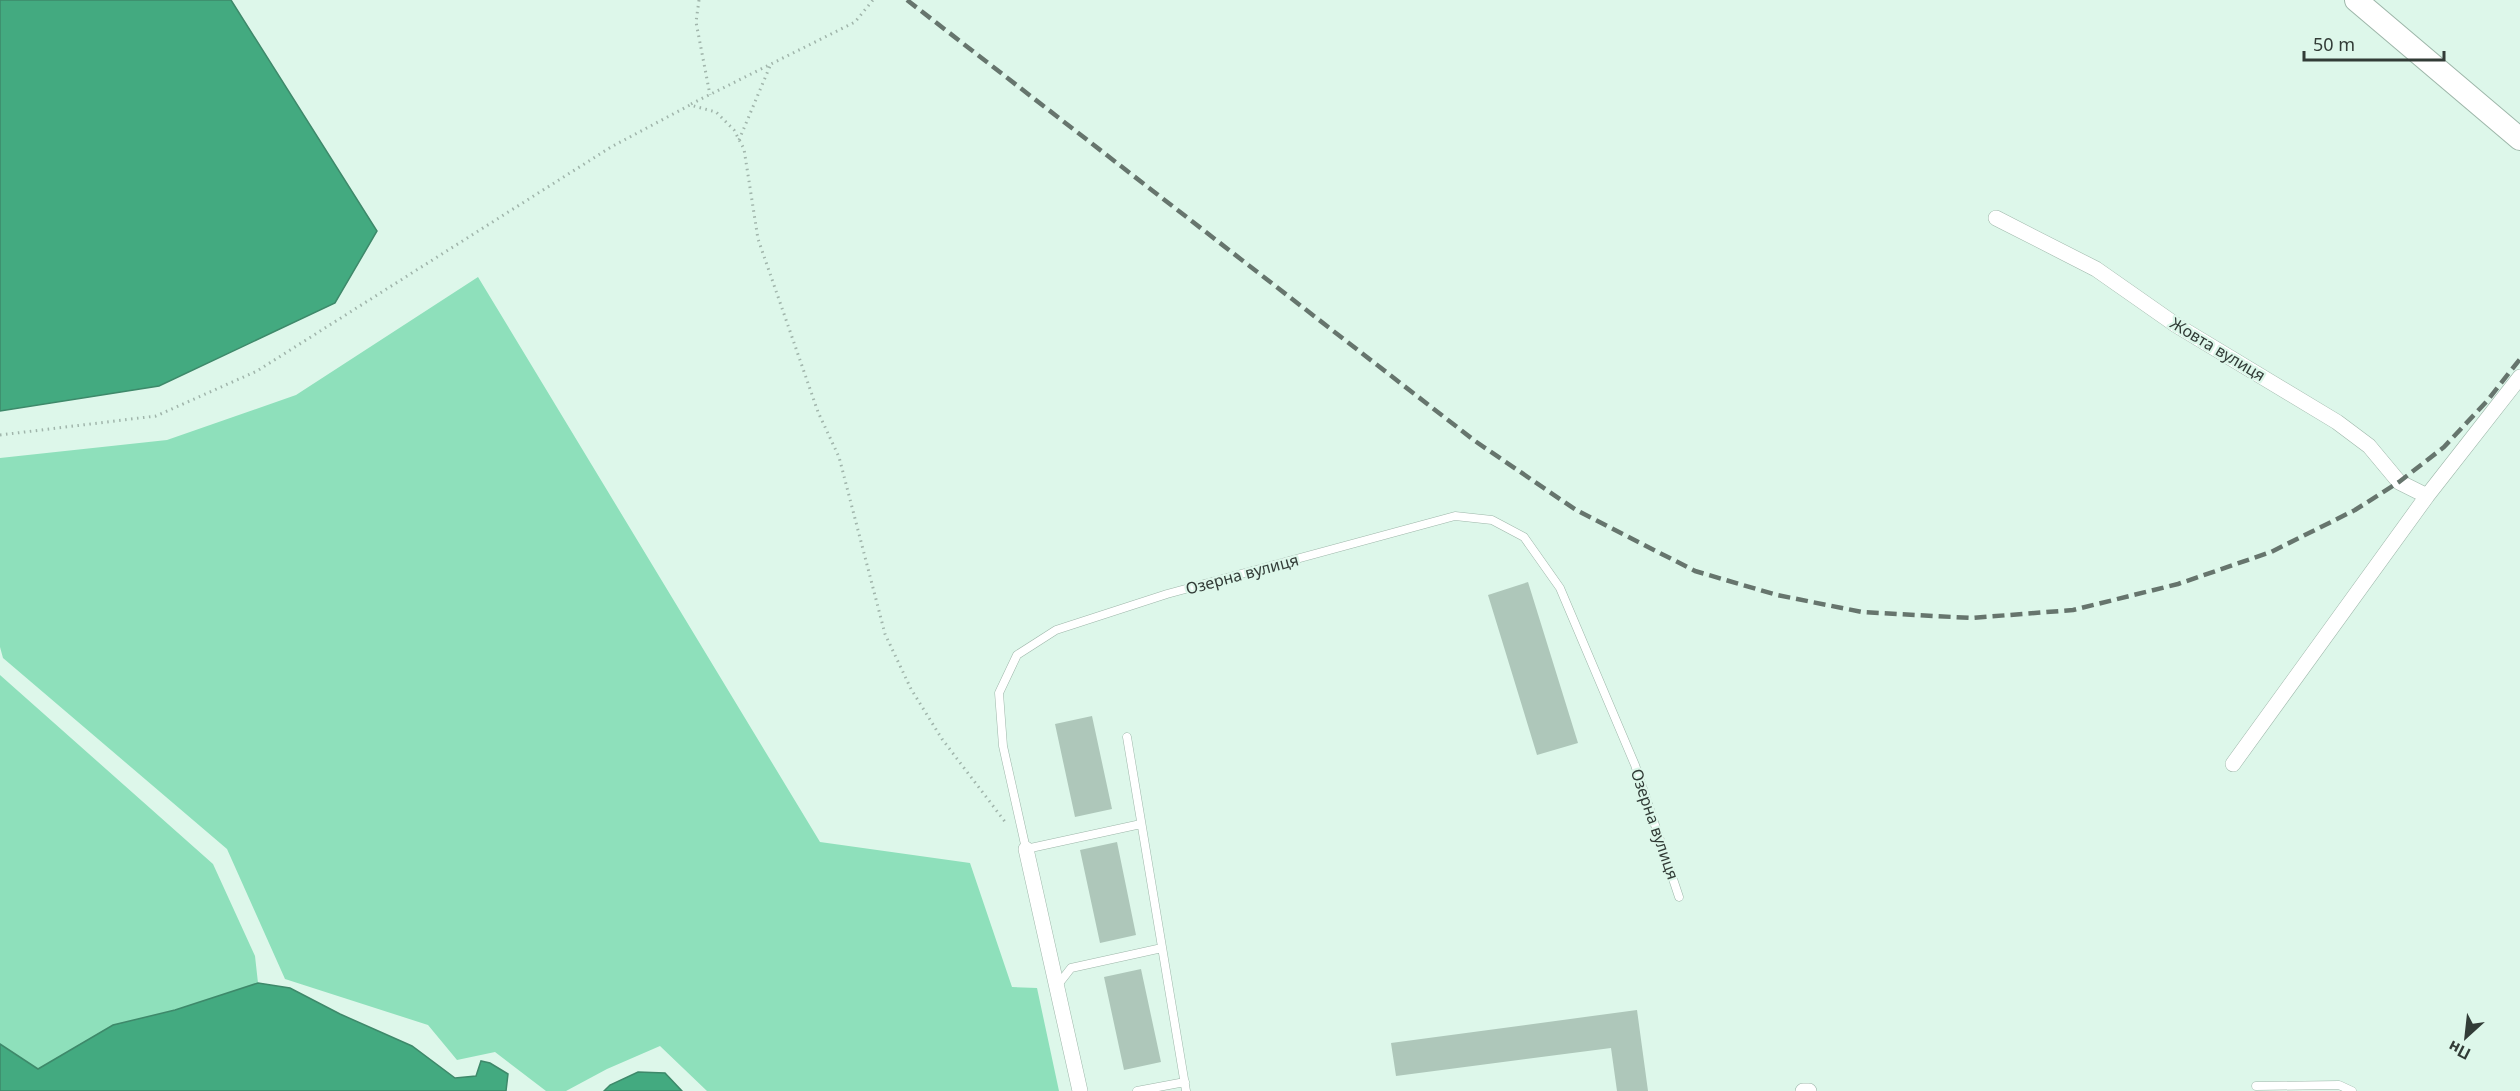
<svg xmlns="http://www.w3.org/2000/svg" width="2520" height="1091" font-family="'Noto Sans',sans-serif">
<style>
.green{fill:#8ee0bb}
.water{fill:#43aa80;stroke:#3e896a;stroke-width:1.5}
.building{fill:#aec7ba}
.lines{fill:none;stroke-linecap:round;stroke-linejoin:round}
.lane-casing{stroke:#9db6a9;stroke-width:9}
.street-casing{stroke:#9db6a9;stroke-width:16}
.secondary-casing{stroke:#9db6a9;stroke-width:24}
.path{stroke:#a0b5ab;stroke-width:3;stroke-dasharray:1.5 4.5;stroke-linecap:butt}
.lane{stroke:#fff;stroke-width:8}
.street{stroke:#fff;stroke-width:15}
.secondary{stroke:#fff;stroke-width:22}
.rail{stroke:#66756d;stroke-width:4.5;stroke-dasharray:12 6;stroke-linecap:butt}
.labels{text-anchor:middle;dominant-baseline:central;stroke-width:4.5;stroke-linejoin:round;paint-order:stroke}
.street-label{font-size:16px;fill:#323c37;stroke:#ddf7ea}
</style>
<rect width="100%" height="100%" fill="#ddf7ea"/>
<path class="green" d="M478 277 820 842 970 863 1012 987 1037 988 1059 1091H707L660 1046 607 1069 566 1091H546L495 1052 457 1060 428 1025 285 979 227 849 3 658 0 647V458L167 440 296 395Z
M0 675 213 864 255 956 258 983 175 1010 113 1025 38 1070 0 1044Z"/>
<path class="water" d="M0 0H231L377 231 335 303 159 386 0 411Z
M258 983 290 988 340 1014 412 1046 455 1078 476 1076 481 1061 490 1063 508 1074 506 1091H0V1044L38 1069 113 1025 175 1010Z
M638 1072 665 1073 682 1091H604L610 1085Z"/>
<path class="building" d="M1528 582 1578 743 1537 755 1488 595Z
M1092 716 1112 809 1075 817 1055 724Z
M1117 842 1136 935 1100 943 1080 850Z
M1141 969 1161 1062 1124 1070 1104 977Z
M1637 1010 1648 1091H1617L1611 1048 1396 1076 1391 1043Z"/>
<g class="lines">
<g class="lane-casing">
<path id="lane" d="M1127 737 1186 1091
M1141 824 1026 849 1003 746 999 693 1017 655 1056 630 1167 594 1455 516 1492 520 1524 537 1560 588 1635 765 1679 897
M1057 986 1071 968 1162 948
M2256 1086 2339 1085 2352 1091
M1137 1091 1185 1082"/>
</g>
<g class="street-casing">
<path id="street" d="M1996 218 2096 269 2176 325 2337 422 2369 446 2399 482 2427 496
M2233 764 2427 496 2520 377
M1026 849 1080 1091
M1803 1091H1809"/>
</g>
<g class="secondary-casing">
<path id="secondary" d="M2356 0 2520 139"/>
</g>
<path class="path" d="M699 0 696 22 710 95
M691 104 855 22 873 0
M739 140 770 66
M0 435 156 416 257 371 611 147 690 105 716 112 734 130 744 149 758 239 818 412 839 457 885 634 911 689 942 739 1006 823"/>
<use href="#lane" class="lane"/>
<use href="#street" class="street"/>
<use href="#secondary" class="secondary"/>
<path class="rail" d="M907 0 1475 441 1576 510 1695 571 1777 595 1862 612 1971 618 2073 610 2178 584 2271 552 2355 510 2399 482 2444 447 2487 401 2520 359"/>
</g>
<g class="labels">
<g class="street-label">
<text transform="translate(2218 349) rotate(31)">Жовта вулиця</text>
<text transform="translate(1242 574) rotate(-15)">Озерна вулиця</text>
<text transform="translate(1655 824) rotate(71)">Озерна вулиця</text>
</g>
</g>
<g transform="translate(2466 1037) rotate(207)" stroke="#ddf7ea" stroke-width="4.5" paint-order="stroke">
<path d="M0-4.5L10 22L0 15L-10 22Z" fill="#323c37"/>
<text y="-9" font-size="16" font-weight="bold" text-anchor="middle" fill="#323c37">Пн</text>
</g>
<path d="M2304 51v9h140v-9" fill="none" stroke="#323c37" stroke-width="3"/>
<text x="2313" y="51" font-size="18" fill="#323c37" stroke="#ddf7ea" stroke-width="4.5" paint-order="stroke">50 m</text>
</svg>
